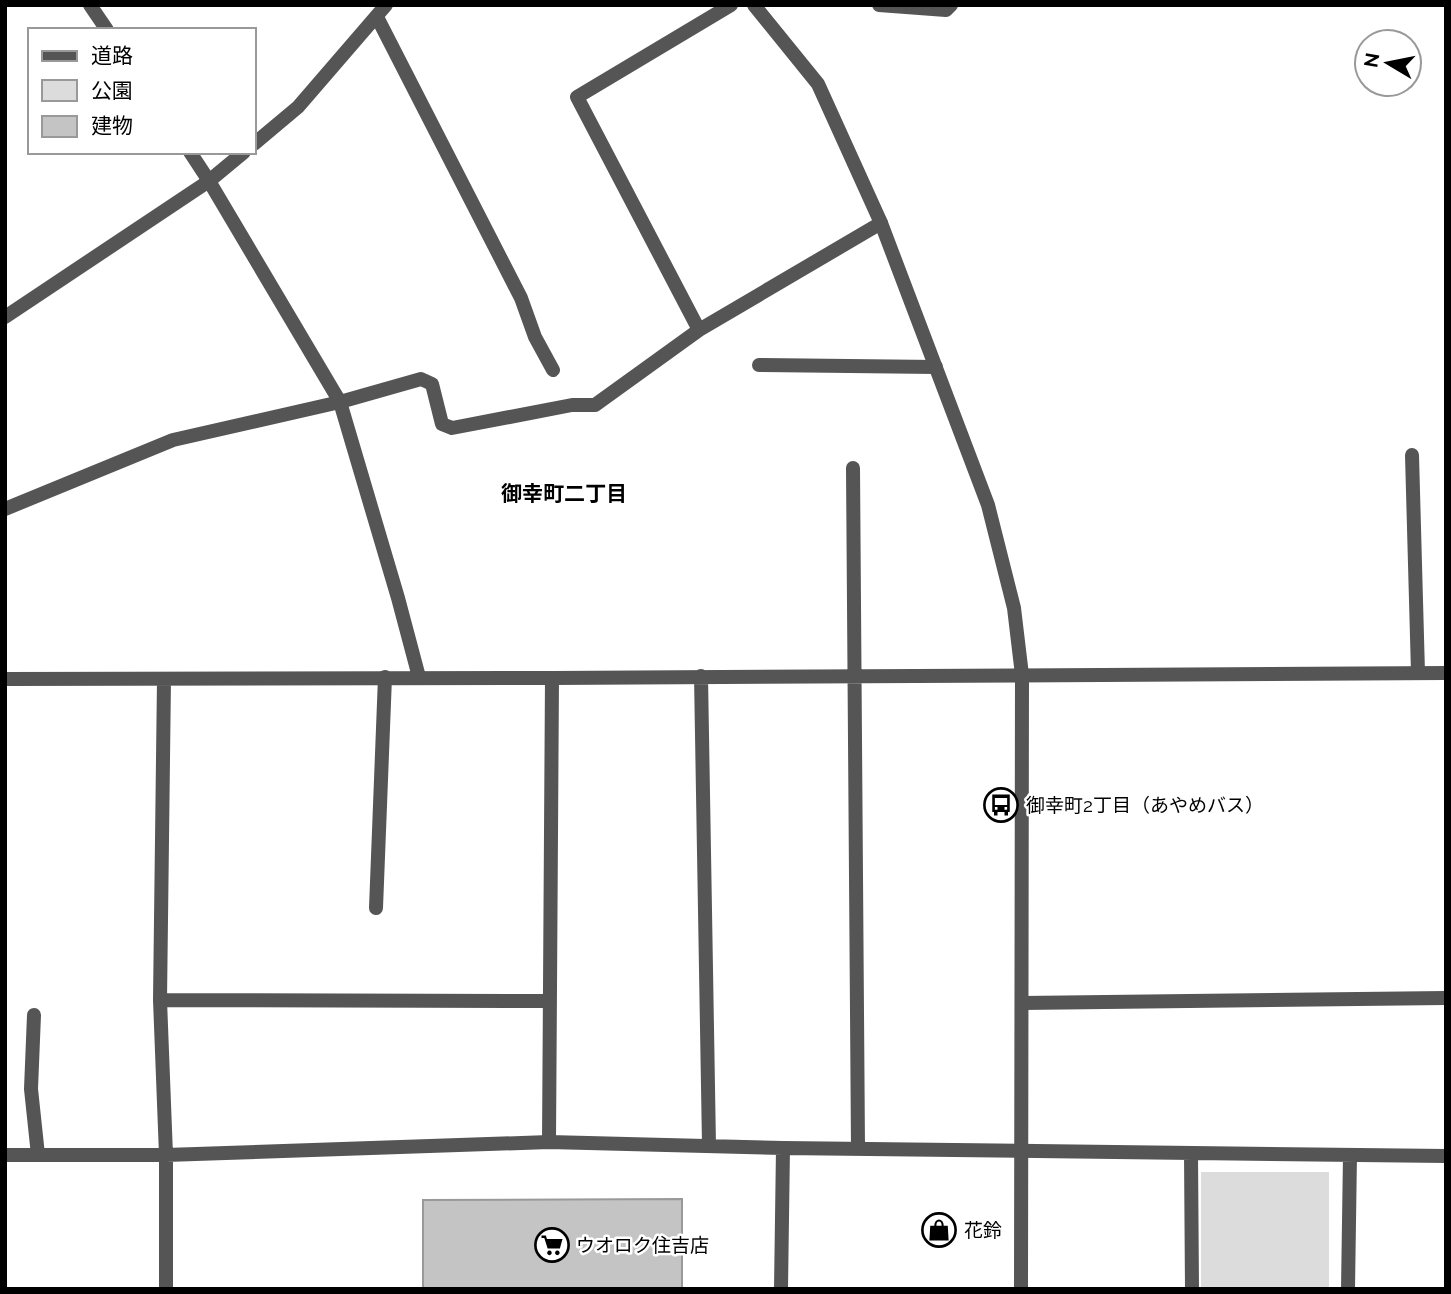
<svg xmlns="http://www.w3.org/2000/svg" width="1451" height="1294" font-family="Raleway,'Noto Sans JP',sans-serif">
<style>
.green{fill:#dcdcdc}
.building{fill:#c4c4c4;stroke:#999;stroke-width:2}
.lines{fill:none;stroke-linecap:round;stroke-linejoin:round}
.service{stroke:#555;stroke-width:14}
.minor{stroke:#555;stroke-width:14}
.tertiary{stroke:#555;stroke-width:14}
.labels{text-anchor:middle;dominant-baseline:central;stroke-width:5;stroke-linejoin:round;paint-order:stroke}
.poi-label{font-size:19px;fill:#000;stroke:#fff;text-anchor:start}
.neighbourhood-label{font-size:21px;font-weight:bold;fill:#000;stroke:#fff}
</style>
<rect width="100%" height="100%" fill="#fff"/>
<path class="green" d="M1201 1172H1329V1289H1201Z"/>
<path class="building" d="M682 1199V1289H423V1200Z"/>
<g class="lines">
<path class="service" d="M759 365 936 367
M376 908 385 677
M34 1015 31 1089 38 1155"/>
<path class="minor" d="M90 5 107 30
M731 5 577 97 699 330 881 223
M879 5 946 10 951 5
M377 17 521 298 535 337 553 370
M190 152 209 181 340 402 398 598 419 677
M1412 455 1418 673
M853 468 858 1148
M5 509 173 440 340 402 421 379 432 384 442 424 452 428 572 405H595L699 330
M701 676 709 1145
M5 679 552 678 1446 673
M164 679 160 1000 166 1155V1289
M160 1000 550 1001
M1022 1003 1446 998
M549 1142 552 678
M1191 1154 1192 1289
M5 1155H166L549 1142 783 1148 1446 1156
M781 1289 783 1148
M1348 1289 1350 1155"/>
<path class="tertiary" d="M754 5 818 84 881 223 988 505 1014 608 1022 675 1021 1289
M254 144 298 107 386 5
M5 317 209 181 244 152"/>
</g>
<defs>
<g id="bus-ring" transform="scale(1.75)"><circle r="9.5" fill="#fff" stroke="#000" stroke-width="1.5"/><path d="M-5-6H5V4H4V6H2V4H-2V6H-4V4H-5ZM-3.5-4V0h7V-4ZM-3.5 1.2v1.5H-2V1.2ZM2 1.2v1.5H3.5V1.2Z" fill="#000"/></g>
<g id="shop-ring" transform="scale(1.75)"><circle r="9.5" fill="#fff" stroke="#000" stroke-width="1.5"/><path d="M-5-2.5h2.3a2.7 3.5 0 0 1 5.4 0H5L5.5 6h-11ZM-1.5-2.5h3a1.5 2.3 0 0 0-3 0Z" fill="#000"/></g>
<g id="supermarket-ring" transform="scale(1.75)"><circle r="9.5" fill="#fff" stroke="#000" stroke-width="1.5"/><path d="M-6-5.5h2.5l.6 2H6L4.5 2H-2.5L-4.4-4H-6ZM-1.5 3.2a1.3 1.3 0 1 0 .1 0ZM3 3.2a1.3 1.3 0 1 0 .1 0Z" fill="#000"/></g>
</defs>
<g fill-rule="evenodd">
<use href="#bus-ring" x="1001" y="805"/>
<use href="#shop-ring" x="939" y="1230"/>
<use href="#supermarket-ring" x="552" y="1245"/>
</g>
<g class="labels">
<g class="poi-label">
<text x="1026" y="805">御幸町2丁目（あやめバス）</text>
<text x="964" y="1230">花鈴</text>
<text x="576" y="1245">ウオロク住吉店</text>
</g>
<g class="neighbourhood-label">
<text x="564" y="493">御幸町二丁目</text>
</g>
</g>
<rect width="1451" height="1294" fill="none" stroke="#000000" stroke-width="14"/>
<rect x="28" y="28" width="228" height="126" fill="#ffffff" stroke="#999999" stroke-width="2"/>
<rect x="42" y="51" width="35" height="10" fill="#555555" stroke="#999999" stroke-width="2"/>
<text x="91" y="63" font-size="21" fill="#000000">道路</text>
<rect x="42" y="80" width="35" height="21" fill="#dcdcdc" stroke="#999999" stroke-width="2"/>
<text x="91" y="98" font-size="21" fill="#000000">公園</text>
<rect x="42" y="116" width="35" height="21" fill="#c4c4c4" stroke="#999999" stroke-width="2"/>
<text x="91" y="133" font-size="21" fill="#000000">建物</text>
<g transform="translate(1388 63) rotate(280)"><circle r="33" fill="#ffffff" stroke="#999999" stroke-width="2"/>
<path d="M0-5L12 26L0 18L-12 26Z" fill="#000000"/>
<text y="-10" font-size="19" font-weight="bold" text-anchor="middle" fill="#000000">N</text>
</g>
</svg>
